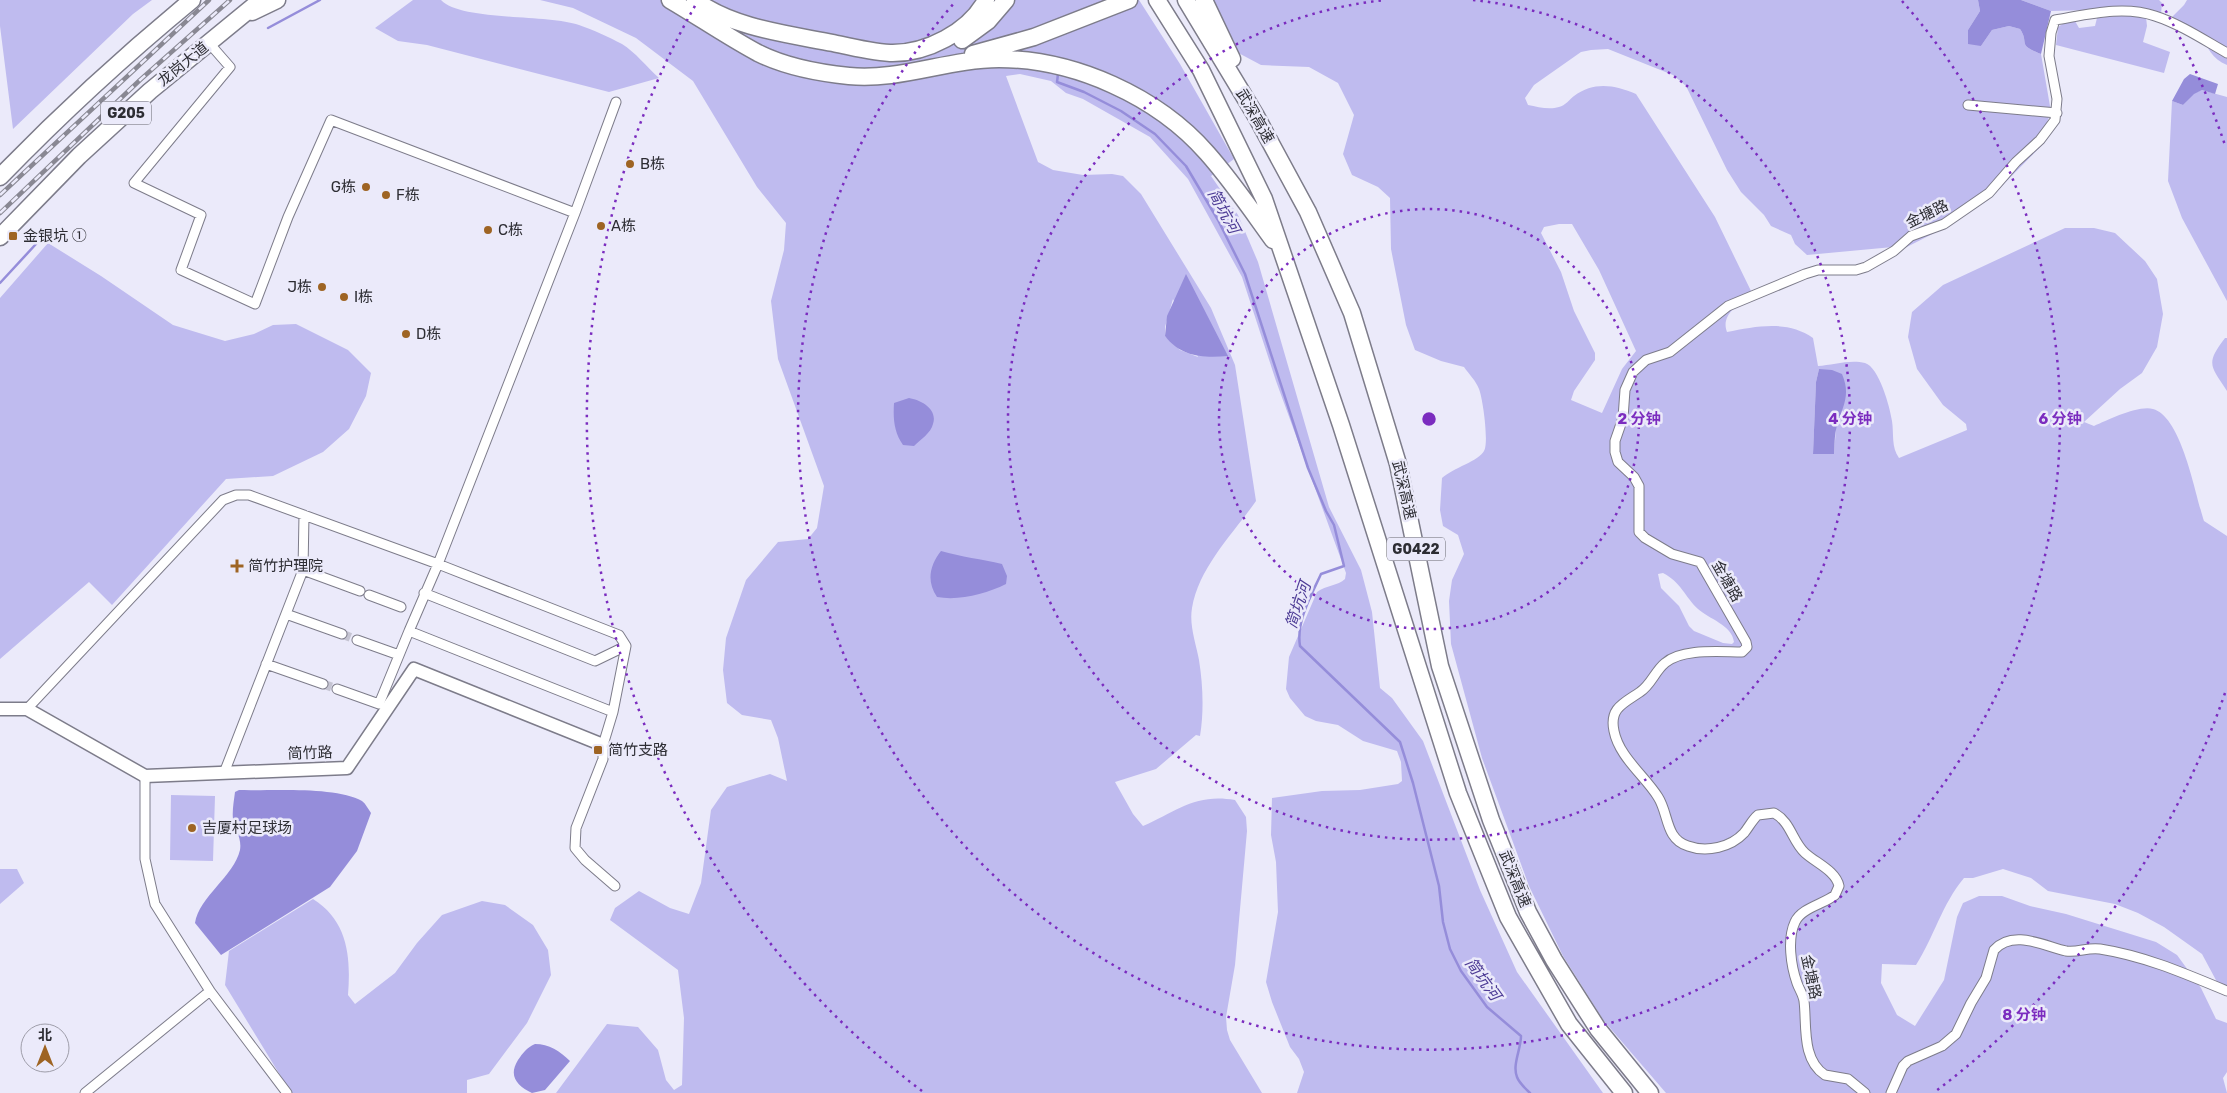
<svg xmlns="http://www.w3.org/2000/svg" width="2227" height="1093" font-family="Rubik,'Noto Sans SC',sans-serif">
<style>
.green{fill:#bfbbef;fill-rule:evenodd}
.water{fill:#958dda}
.lines{fill:none;stroke-linecap:round;stroke-linejoin:round}
.stream{stroke:#958dda;stroke-width:2.5}
.street-tunnel{stroke:#c5c4d2;stroke-width:9;stroke-dasharray:9 4.5;stroke-linecap:butt}
.street-casing{stroke:#7d7c8a;stroke-width:11}
.secondary-casing{stroke:#7d7c8a;stroke-width:15}
.highway-casing{stroke:#7d7c8a;stroke-width:19}
.street{stroke:#fff;stroke-width:9}
.secondary{stroke:#fff;stroke-width:12}
.highway{stroke:#fff;stroke-width:16}
.rail-casing{stroke:#898893;stroke-width:4.5}
.rail{stroke:#ebeafa;stroke-width:2.5;stroke-dasharray:8;stroke-linecap:butt}
.ring{fill:none;stroke:#7b2cbf;stroke-width:2.5;stroke-dasharray:2.5 5}
.poi-dot{fill:#9e6423;stroke:#ebeafa;stroke-width:2}
.labels{text-anchor:middle;dominant-baseline:central;stroke-width:5;stroke-linejoin:round;paint-order:stroke}
.shield{fill:#ebeafa;stroke:#66666f;stroke-width:1}
.shield-label{font-size:14px;font-weight:bold;fill:#2d2d33}
.street-label{font-size:15px;fill:#2d2d33;stroke:#ebeafa}
.poi-label{font-size:15px;fill:#2d2d33;stroke:#ebeafa;text-anchor:start}
.water-label{font-size:16px;font-style:italic;fill:#4e3c96;stroke:#ebeafa}
.centre{fill:#7b2cbf;stroke:#ebeafa;stroke-width:2.5}
.ring-label{font-size:15px;text-anchor:middle;font-weight:bold;fill:#7b2cbf;stroke:#ebeafa;stroke-width:5;stroke-linejoin:round;paint-order:stroke}
</style>
<rect width="100%" height="100%" fill="#ebeafa"/>
<path class="green" d="M0 0H152L133 14 13 129 0 26Z
M413 0H441C460 21 547 14 579 25 593 30 609 37 622 44 635 52 647 67 659 78L609 92 427 45 398 41 375 28Z
M540 0H1139L1180 64 1234 159 1211 176 1238 215 1258 262 1329 507 1361 570 1372 612 1380 688 1392 698 1423 741 1480 890 1517 972 1603 1093H1297L1304 1072 1299 1059 1290 1047 1272 1002 1266 982 1278 912 1276 862 1271 835 1272 798 1322 791 1360 790 1398 784 1402 781 1401 762 1397 751 1363 741 1338 725 1316 721 1305 716 1290 698 1286 689 1289 657 1317 592C1326 585 1338 586 1345 579L1346 573 1276 381 1242 277 1188 179 1150 137 1083 99 1066 93 1051 81 1020 74 1006 76 1038 162 1053 170 1083 175 1112 174 1123 176 1141 194 1211 308 1235 365 1256 501C1233 534 1199 567 1192 608 1189 625 1196 644 1199 660 1203 685 1204 712 1200 736L1196 735 1156 769 1115 782 1133 814 1143 826C1177 811 1196 793 1235 800L1246 817 1247 831 1235 965 1226 1017 1227 1030 1230 1040 1262 1093H556L607 1024 638 1027 658 1050 666 1080 674 1090 682 1085 684 1018 678 970 610 920 615 908 639 891 670 908 689 914 701 883 711 810 727 787 770 774 787 781 778 738 771 720 742 715 727 703 723 670 726 638 746 580 778 542 808 539 817 528 824 486 778 359 771 301 784 250 786 223 757 187 693 81 636 38 573 8ZM1173 299 1198 357 1180 350 1165 336V327Z
M1196 0H1978L1980 11 1968 30 1981 46 1992 30 2009 26 2020 29C2030 44 2016 44 2041 54L2051 112 2042 135 2045 142 1988 200 1948 226 1897 252 1893 247 1807 255 1795 244 1791 235 1771 226 1764 215 1741 192 1727 170 1686 86 1673 75 1608 49 1591 50 1581 52 1534 85 1525 98 1528 105C1538 107 1549 110 1559 107 1565 106 1570 99 1574 96 1594 81 1615 85 1636 94L1715 217 1751 291 1748 300C1735 305 1721 317 1727 332 1757 326 1788 320 1813 338L1818 366C1832 365 1851 359 1865 363 1879 367 1890 407 1892 421 1894 434 1891 447 1899 458L1967 430 1966 424 1943 405 1917 369 1908 337 1912 312 1943 285 2065 228H2094L2115 233 2145 261 2157 279 2163 314 2157 347 2142 373 2120 389 2084 422 2094 426C2108 420 2138 405 2153 409 2182 417 2195 494 2204 521L2227 536V994L2217 982 2202 954 2164 927 2138 913 2115 904 2048 891 2031 878 2003 869 1973 878H1964C1942 904 1934 937 1916 965L1882 964 1881 983 1897 1015 1915 1026 1944 980 1957 917 1963 903 1979 896H2002L2030 906 2066 914 2156 942 2177 955 2201 988 2216 1019 2227 1023V1072L2223 1078 2227 1093H1666L1604 1021 1563 956 1529 886 1482 758 1451 644 1449 601 1452 580 1464 554 1458 535 1443 526 1440 510 1442 478C1453 468 1479 461 1484 451 1489 443 1483 399 1479 389 1476 381 1469 374 1464 367L1441 361 1415 350 1406 325 1391 249 1390 198 1378 187 1352 175 1343 154 1354 115 1338 83 1309 67 1261 65 1231 49ZM1559 224H1572L1599 270 1636 351 1622 369 1602 413 1571 400 1574 391 1595 360V353L1574 311 1561 272 1541 233 1544 227ZM1819 369 1843 412 1836 428 1834 454H1813L1816 382ZM1663 573C1681 582 1685 597 1698 609 1709 619 1732 625 1734 642L1732 644 1723 643 1694 631 1689 626 1679 606 1661 588 1658 574Z
M2021 0H2159L2162 3 2161 14 2091 10 2051 11Z
M2187 0H2227V65C2212 59 2207 47 2200 33L2170 19 2184 5Z
M2133 14 2146 17 2147 26 2143 42 2170 52 2164 73 2056 45 2058 27 2067 21H2075L2079 28 2095 26 2097 18Z
M2202 90 2227 97V301L2182 218 2168 181 2172 101 2183 105 2194 93Z
M48 243 101 276 173 325 225 341 254 334 273 325 296 324 348 350 371 373 366 396 349 429 323 452 273 476 226 479 112 605 89 582 0 659V298Z
M2225 338H2227V391C2212 367 2204 365 2225 338Z
M171 795 215 796 213 861 170 860Z
M0 869H17L24 883 0 904Z
M313 899C348 921 351 957 348 995L355 1004 395 973 417 943 442 915 482 901 505 905 533 925 548 950 551 975 527 1023 489 1074 467 1080V1093H291L225 985 229 951Z"/>
<path class="water" d="M1978 0H2021L2051 11 2041 54C2016 44 2030 44 2020 29L2009 26 1992 30 1981 46 1968 44V30L1980 11Z
M2190 74 2218 84 2215 94 2202 90 2194 94 2183 105 2172 101 2184 79Z
M1186 274 1228 356C1203 358 1181 357 1165 336L1167 316Z
M1819 369 1832 370 1842 374C1851 395 1843 405 1837 426 1834 435 1835 445 1834 454H1813L1816 382Z
M909 398C921 400 938 409 933 424 931 433 920 440 914 446L903 445C894 432 893 419 894 403Z
M941 551C961 557 982 559 1002 564L1007 576 1006 584C986 594 959 601 937 597 926 581 930 565 941 551Z
M239 790C271 791 336 786 362 801 366 804 368 809 371 813L357 851 330 887 221 955 195 923C199 897 234 876 240 850 242 838 235 830 233 819 232 811 234 800 235 792Z
M535 1044C549 1044 560 1051 570 1061L545 1090 532 1093C517 1086 508 1076 518 1060 523 1053 526 1048 535 1044Z"/>
<g class="lines">
<path class="stream" d="M268 28 320 0
M1058 74 1057 82 1084 92 1121 111 1155 134 1186 166 1218 220 1245 274 1308 468 1326 511 1334 525 1344 566 1321 574C1311 596 1296 621 1300 646L1400 742 1413 783 1439 886 1443 922 1450 949 1461 971 1487 1007 1521 1036C1521 1049 1512 1065 1517 1077 1519 1083 1526 1089 1530 1093
M0 283 36 244"/>
<path class="street-tunnel" d="M342 634 357 640
M323 684 337 689"/>
<g class="street-casing">
<path id="street" d="M209 43 230 67 134 183 201 215 181 270 255 304 288 217 331 120 575 213
M1968 105 2057 113
M303 570 360 591
M424 593 595 661 626 646
M369 595 401 607
M286 614 342 634
M357 640 399 655
M266 664 323 684
M337 689 379 704 409 631
M27 709 223 500 236 495H249L438 564 619 635 626 646 613 712 603 745V759L576 828 575 848 585 860 615 886
M613 712 409 631 438 564 575 213 616 102
M224 773 303 570 304 515
M210 991 287 1093
M85 1093 210 991 155 904 145 859V776
M1865 1093 1848 1079 1825 1075C1801 1059 1807 1024 1804 1001 1803 994 1799 989 1797 983 1791 966 1787 939 1795 922 1801 908 1824 904 1835 895L1839 886C1836 871 1816 863 1805 853 1792 841 1791 822 1774 813L1758 815C1752 820 1749 827 1744 833 1731 847 1707 853 1688 846 1665 839 1669 814 1658 797 1645 776 1619 757 1614 731 1609 708 1624 703 1640 692 1651 685 1655 671 1665 663 1682 648 1720 652 1742 652L1747 647 1746 642 1700 562 1672 554 1645 538 1639 532V486L1634 477 1618 462 1615 452V441L1623 418 1625 390 1633 372 1646 360 1670 352 1728 306 1805 274 1818 270H1856L1866 267 1894 251 1911 236 1944 224 1989 193 2016 162 2040 140 2055 120 2057 99 2049 56 2051 33 2055 20C2086 15 2123 5 2155 16 2180 24 2204 40 2227 53
M1891 1093 1903 1066 1908 1061 1942 1046 1956 1034 1971 1003 1986 978 1994 950C2013 929 2044 946 2066 951 2077 953 2088 947 2100 949 2145 956 2186 974 2227 991"/>
</g>
<g class="secondary-casing">
<path id="secondary" d="M0 709H27L145 776 347 768 414 669 603 745"/>
</g>
<g class="highway-casing">
<path id="highway" d="M670 0C699 17 728 37 758 53 784 66 819 73 849 76 900 81 948 59 999 59 1074 59 1157 96 1207 153 1231 180 1252 211 1273 240
M695 0C733 28 787 34 833 43 851 47 871 52 890 53 926 54 969 32 986 0
M1157 0 1201 70 1264 199 1341 425 1458 793 1508 917 1569 1024 1624 1093
M1186 0 1256 116 1308 212 1352 313 1398 464 1440 666 1491 820 1528 912 1554 960 1598 1029 1650 1093
M1204 0 1232 59
M252 12 277 0
M962 40 988 21 1006 0
M973 54 1034 37 1129 0
M0 177C61 114 124 56 192 0
M0 237 79 156 150 91 261 0"/>
</g>
<use href="#street" class="street"/>
<use href="#secondary" class="secondary"/>
<use href="#highway" class="highway"/>
<g class="rail-casing">
<path id="rail" d="M0 195 209 0
M0 213 140 80 230 0"/>
</g>
<use href="#rail" class="rail"/>
</g>
<g class="ring">
<circle cx="1429" cy="419" r="210"/>
<path d="M1473 0A421 421 0 1 1 1385 0"/>
<path d="M1902 1A631 631 0 1 1 956 1"/>
<path d="M2225 693A842 842 0 0 1 1936 1091M922 1091A842 842 0 0 1 696 4M2162 4A842 842 0 0 1 2225 145"/>
</g>
<g class="poi-dot">
<circle cx="630" cy="164" r="5"/>
<circle cx="366" cy="187" r="5"/>
<circle cx="386" cy="195" r="5"/>
<circle cx="601" cy="226" r="5"/>
<circle cx="488" cy="230" r="5"/>
<rect x="8" y="231" width="10" height="10" rx="2.5"/>
<circle cx="322" cy="287" r="5"/>
<circle cx="344" cy="297" r="5"/>
<circle cx="406" cy="334" r="5"/>
<path d="M234.5 558.5h5v5h5v5h-5v5h-5v-5h-5v-5h5z"/>
<rect x="593" y="745" width="10" height="10" rx="2.5"/>
<circle cx="192" cy="828" r="5"/>
</g>
<g class="labels">
<g class="shield">
<rect x="101" y="101.5" width="50" height="23" rx="4"/>
<rect x="1387" y="537.5" width="58" height="23" rx="4"/>
</g>
<g class="shield-label">
<text x="126" y="113">G205</text>
<text x="1416" y="549">G0422</text>
</g>
<g class="street-label">
<text transform="translate(183 64) rotate(-39)">龙岗大道</text>
<text transform="translate(1255 116) rotate(60)">武深高速</text>
<text transform="translate(1927 214) rotate(-26)">金塘路</text>
<text transform="translate(1404 490) rotate(77)">武深高速</text>
<text transform="translate(1727 581) rotate(60)">金塘路</text>
<text transform="translate(310 753) rotate(-2)">简竹路</text>
<text transform="translate(1515 879) rotate(68)">武深高速</text>
<text transform="translate(1811 977) rotate(78)">金塘路</text>
</g>
<g class="poi-label">
<text x="640" y="164">B栋</text>
<text x="356" y="187" text-anchor="end">G栋</text>
<text x="396" y="195">F栋</text>
<text x="611" y="226">A栋</text>
<text x="498" y="230">C栋</text>
<text x="23" y="236">金银坑 ①</text>
<text x="312" y="287" text-anchor="end">J栋</text>
<text x="354" y="297">I栋</text>
<text x="416" y="334">D栋</text>
<text x="248" y="566">简竹护理院</text>
<text x="608" y="750">简竹支路</text>
<text x="202" y="828">吉厦村足球场</text>
</g>
<g class="water-label">
<text transform="translate(1224 211) rotate(61)">简坑河</text>
<text transform="translate(1298 605) rotate(-71)">简坑河</text>
<text transform="translate(1483 979) rotate(54)">简坑河</text>
</g>
</g>
<circle cx="1429" cy="419" r="8" class="centre"/>
<g class="ring-label">
<text x="1639" y="424">2 分钟</text>
<text x="1850" y="424">4 分钟</text>
<text x="2060" y="424">6 分钟</text>
<text x="2024" y="1020">8 分钟</text>
</g>
<g transform="translate(45 1048)"><circle r="24" fill="#ebeafa" stroke="#9f9eaa"/>
<path d="M0-4L9 19L0 12L-9 19Z" fill="#9e6423"/>
<text y="-8" font-size="14" font-weight="bold" text-anchor="middle" fill="#2d2d33">北</text>
</g>
</svg>
